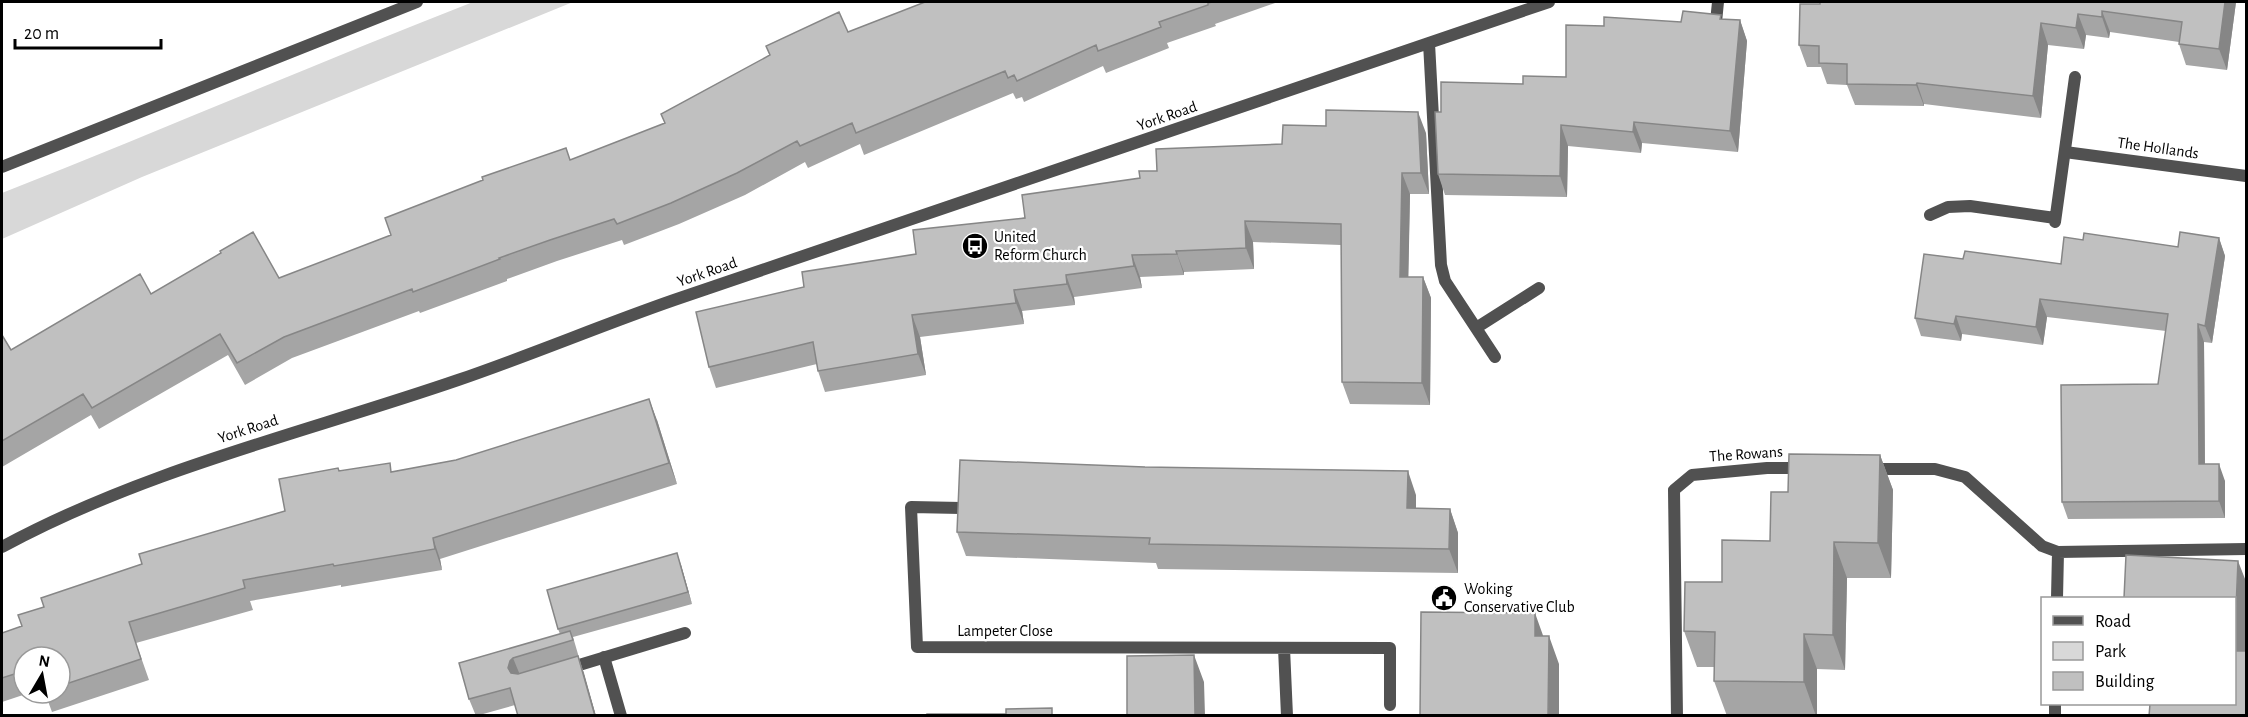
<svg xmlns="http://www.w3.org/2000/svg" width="2248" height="717" font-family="'Alegreya Sans',sans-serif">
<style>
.green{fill:#d8d8d8}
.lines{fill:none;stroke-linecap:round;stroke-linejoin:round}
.service{stroke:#515151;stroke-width:12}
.minor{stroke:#515151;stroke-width:12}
.wall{fill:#a5a5a5}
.shaded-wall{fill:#868686}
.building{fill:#c0c0c0;stroke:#868686;stroke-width:1.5}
.labels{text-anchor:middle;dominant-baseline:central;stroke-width:4.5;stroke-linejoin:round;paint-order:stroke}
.street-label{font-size:16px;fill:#000;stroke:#fff}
.poi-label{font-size:16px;fill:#000;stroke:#fff;text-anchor:start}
</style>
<rect width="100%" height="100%" fill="#fff"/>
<path class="green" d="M473 2H573L142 177 2 239V193C159 131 315 64 473 2Z"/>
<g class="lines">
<path class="service" d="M1716 22 1718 2
M2 167 417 2
M604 657 621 716
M566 669 685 633"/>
<path class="minor" d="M1429 43 1441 265 1445 281 1495 357
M2065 152 2246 176
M1930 215 1948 207 1970 206 2055 218
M2055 222 2075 77
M1476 328 1539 288
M1869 469H1935L1965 477 2042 546 2058 552 2246 549
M961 508 911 507 917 647 1390 648V705
M2 547C146 469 304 433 458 380 531 355 602 325 674 300 965 199 1258 103 1549 2
M2057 598 2058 552
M1284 648 1287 716
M2055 714V704
M1677 716 1674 490 1692 475 1767 468H1803"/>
</g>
<path class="wall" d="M925 2H1278L1215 24 1216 26 1167 43 1169 48 1106 73 1103 66 1024 102 1022 97 1016 99 1013 93 864 155 860 144 808 168 805 162 745 195 679 224 624 245 622 240 557 261 507 279V281L420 313 419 311 292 358 245 385 228 355 99 429 91 415 2 467V335L11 350 151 294 279 278 391 236 483 180 570 160 665 124 661 114 770 56 766 46 848 32Z
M1820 2H2236L2227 70 2186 65 2179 44V42L2110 32 2109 38 2086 35 2084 49 2048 45 2041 118 1924 104V106L1855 105 1847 85 1827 84 1821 67H1807L1799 45 1820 4Z
M1722 19 1740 20 1747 41 1738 152 1642 143 1641 153 1568 146 1567 197 1445 195 1438 174 1441 112 1523 84 1566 77 1604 26 1681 22Z
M1426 133 1429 194H1410L1408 277H1423L1431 298 1430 405 1350 404 1342 382 1341 245 1253 242 1254 269 1184 272V275L1140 277 1142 288 1074 297 1075 305 1022 311 1024 324 920 337 926 375 825 392 818 371 817 364 716 388 709 367 804 287 916 254 1140 178 1157 171 1282 144Z
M2219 238 2225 256 2212 343 2204 342 2205 464 2225 481V518L2068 519 2062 502 2158 384 2166 331 2047 317 2043 345 1962 334 1961 341 1921 336 1915 318 1963 259 2061 264 2083 240 2178 247Z
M657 420 677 484 440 559 442 570 341 587V585L250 601 253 610 136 643 149 680 52 712 45 693H60V657H24V693H29L2 702V633L22 626 44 607 142 564 285 511 338 468 339 471 393 472 456 460Z
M1880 455 1893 490 1891 578H1847L1845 670 1817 669V716H1727L1714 681V667H1697L1684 631 1722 582 1770 541 1788 492Z
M1416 495V508L1450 509 1458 533V573L1158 569 1156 563 966 556 957 532Z
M681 565 692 604 573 637 596 716H518L515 705 476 716 469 699 459 663 560 634 558 629Z"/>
<path class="shaded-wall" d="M2225 2H2236L2227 70 2219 49Z
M2102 11 2110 32 2109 38 2102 17Z
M2078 14 2086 35 2084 49 2076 28Z
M1740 20 1747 41 1738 152 1730 131Z
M2041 23 2048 45 2041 118 2033 96Z
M1917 83 1924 104V106L1916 85Z
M1418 112 1426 133 1429 194 1421 173Z
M1634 122 1642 143 1641 153 1633 132Z
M1561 125 1568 146 1567 197 1560 176Z
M1402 173 1410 194 1408 298 1400 277Z
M1245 221 1253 242 1254 269 1246 248Z
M2219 238 2225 256 2212 343 2205 326Z
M1176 251 1184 272V275Z
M1132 255 1140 277 1142 288 1134 266Z
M1066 275 1074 297 1075 305 1067 284Z
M1423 277 1431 298 1430 405 1422 383Z
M1014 290 1022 311 1024 324 1016 303Z
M2040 299 2047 317 2043 345 2036 327Z
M912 315 920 337 926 375 918 354Z
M1956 316 1962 334 1961 341 1954 324Z
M2198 324 2204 342 2205 481 2199 464Z
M649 399 657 420 677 484 669 463Z
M1880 455 1893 490 1891 578 1878 543Z
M2219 464 2225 481V518L2219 501Z
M1408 471 1416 495V532L1407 508Z
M1450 509 1458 533V573L1449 549Z
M433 538 440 559 442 570 435 549Z
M1834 542 1847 578 1845 670 1833 635Z
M677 553 681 565 692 604 688 592Z
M2238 561 2247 584V686L2235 653V632Z
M1535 613 1545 641 1535 636Z
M1804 634 1817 669V716H1816L1804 682Z
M1549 636 1559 664V716H1548Z
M1194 655 1204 682 1205 716H1195Z
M578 656 584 673 596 716H595Z
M513 658 520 675 514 685 508 668 510 661Z"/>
<path class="building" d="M925 2H1212L1208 3V5L1159 22 1161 27 1098 51 1096 45 1017 81 1014 75 1008 78 1005 71 856 133 852 123 800 146 797 141 737 173 671 203 617 224 614 219 550 240 499 258 500 259 413 292 412 289 284 337 237 363 220 334 92 408 83 394 2 441V335L11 350 140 274 151 294 221 253 220 251 253 232 279 278 391 235 385 218 483 180 482 177 566 148 570 160 665 123 661 114 770 55 766 46 839 12 848 32Z
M1820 2H2225L2219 49 2179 44 2182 22 2102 11V17L2078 14 2076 28 2041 23 2033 96 1917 83 1916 85 1847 84V64L1819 63V46L1799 45 1800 4H1820Z
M1683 11 1721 15 1720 19 1740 20 1730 131 1634 122 1633 132 1561 125 1560 176 1438 174 1435 112H1441V82L1523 84V76L1566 77V25L1604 26V17L1681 22Z
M1326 110 1418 112 1421 173H1402L1400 277H1423L1422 383 1342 382 1341 224 1245 221 1246 248 1176 251 1177 254 1132 255 1134 266 1066 275 1067 284 1014 290 1016 303 912 315 918 354 818 371 813 342 709 367 696 312 804 287 802 272 916 254 913 230 1025 218 1022 195 1140 178 1139 171H1157L1156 149 1282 144 1283 125 1326 126Z
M2180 232 2219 238 2205 326 2198 324 2199 464H2219V501L2062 502 2061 385 2158 384 2168 314 2040 299 2036 327 1956 316 1954 324 1915 318 1924 254 1963 259 1965 251 2061 264 2064 237 2083 240 2084 233 2178 247Z
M649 399 669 463 433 538 435 549 334 566 333 564 243 580 245 588 129 622 141 659 60 686V657H24V671L2 678V633L22 626 18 615 44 607 41 598 142 564 139 554 285 511 279 479 338 468 339 471 390 463 391 472 456 460Z
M1789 454 1880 455 1878 543 1834 542 1833 635 1804 634V682L1714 681 1715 632 1684 631 1685 582H1722V540L1770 541 1771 492H1788Z
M960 460 1145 467 1408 471 1407 508 1450 509 1449 549 1149 544 1150 538 957 532Z
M677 553 688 592 558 629 547 590Z
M2126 555 2238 561 2235 632V598H2124Z
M1421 612 1535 613V636H1549L1548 716H1420Z
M570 631 573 640 513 658 510 661 508 668 511 673 518 674 578 656 595 716H518L510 688 469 699 459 663Z
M2235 651H2247V716H2149L2150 704H2235Z
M1194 655 1195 716H1127V656Z
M1052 708V716H927V714H1006V709Z"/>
<defs>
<g id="bus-disc" transform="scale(1.35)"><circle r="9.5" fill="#000" stroke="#fff"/><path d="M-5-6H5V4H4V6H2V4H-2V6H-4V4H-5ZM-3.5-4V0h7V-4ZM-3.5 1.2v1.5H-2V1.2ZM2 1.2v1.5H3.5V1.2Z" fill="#fff"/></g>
<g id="civic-disc" transform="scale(1.35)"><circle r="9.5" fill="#000" stroke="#fff"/><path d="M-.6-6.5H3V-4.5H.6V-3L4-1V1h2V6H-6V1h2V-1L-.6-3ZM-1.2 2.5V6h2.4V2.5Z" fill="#fff"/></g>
</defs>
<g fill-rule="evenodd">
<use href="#bus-disc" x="975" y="246"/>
<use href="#civic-disc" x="1444" y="598"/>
</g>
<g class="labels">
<g class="street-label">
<text transform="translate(1167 116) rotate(-19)">York Road</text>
<text transform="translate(2158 148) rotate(8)">The Hollands</text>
<text transform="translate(707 272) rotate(-19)">York Road</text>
<text transform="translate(248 429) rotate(-18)">York Road</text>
<text transform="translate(1746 454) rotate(-4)">The Rowans</text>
<text x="1005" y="631">Lampeter Close</text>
</g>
<g class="poi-label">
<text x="994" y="237">United<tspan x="994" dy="18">Reform Church</tspan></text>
<text x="1464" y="589">Woking<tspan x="1464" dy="18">Conservative Club</tspan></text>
</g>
</g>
<rect width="2248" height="717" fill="none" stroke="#000000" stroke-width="6"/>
<rect x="2041" y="597" width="195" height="108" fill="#ffffff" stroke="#999999" stroke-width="1.5"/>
<rect x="2053" y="616" width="30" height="9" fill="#515151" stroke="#999999" stroke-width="1.5"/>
<text x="2095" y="627" font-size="18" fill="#000000">Road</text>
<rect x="2053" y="642" width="30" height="18" fill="#d8d8d8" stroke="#999999" stroke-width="1.5"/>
<text x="2095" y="657" font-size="18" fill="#000000">Park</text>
<rect x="2053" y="672" width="30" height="18" fill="#c0c0c0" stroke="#999999" stroke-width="1.5"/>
<text x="2095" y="687" font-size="18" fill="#000000">Building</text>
<g transform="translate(42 675) rotate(10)"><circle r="28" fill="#ffffff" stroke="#999999" stroke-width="1.5"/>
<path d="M0-4.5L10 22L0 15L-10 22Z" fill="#000000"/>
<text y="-9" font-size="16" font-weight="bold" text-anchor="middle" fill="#000000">N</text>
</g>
<path d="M15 39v9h146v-9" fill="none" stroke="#000000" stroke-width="3"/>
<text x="24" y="39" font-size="18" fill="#000000" stroke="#ffffff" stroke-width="4.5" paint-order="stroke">20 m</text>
</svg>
